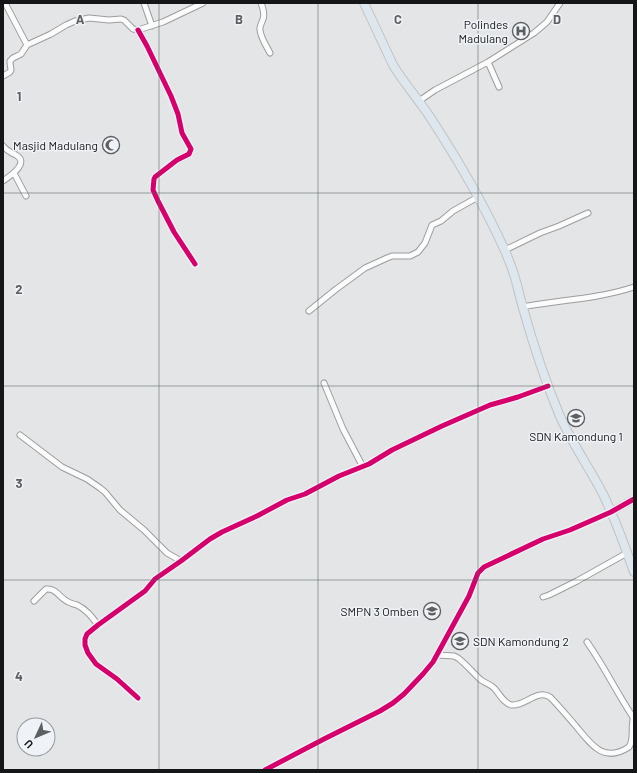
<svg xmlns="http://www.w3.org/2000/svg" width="637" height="773" font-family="Barlow,sans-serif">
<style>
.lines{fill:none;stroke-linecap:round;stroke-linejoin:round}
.minor-casing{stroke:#9c9d9e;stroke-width:7}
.tertiary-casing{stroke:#9c9d9e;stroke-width:8}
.primary-casing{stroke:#c1c2c3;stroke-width:10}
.minor{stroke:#fbfbfb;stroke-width:5}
.tertiary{stroke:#fbfbfb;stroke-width:6}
.primary{stroke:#dee7ee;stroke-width:8}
.cycleway-casing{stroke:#eff2f6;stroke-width:8}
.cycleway{stroke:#d6006c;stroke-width:5}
.grid{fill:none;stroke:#5d5e60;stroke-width:1;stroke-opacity:0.55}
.labels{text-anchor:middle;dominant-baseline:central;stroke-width:3;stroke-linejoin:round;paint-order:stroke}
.poi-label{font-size:12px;fill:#151617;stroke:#eff2f6;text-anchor:end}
.grid-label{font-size:13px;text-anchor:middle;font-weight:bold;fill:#5d5e60;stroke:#eff2f6;stroke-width:3;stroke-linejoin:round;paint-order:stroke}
</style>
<rect width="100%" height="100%" fill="#e3e5e7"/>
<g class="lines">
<g class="minor-casing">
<path id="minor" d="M5 3 27 45
M144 3 152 26
M261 3C263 8 265 14 263 19 262 23 260 25 260 28 259 35 267 47 270 53
M138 30 147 46 171 96 178 114 182 133 191 149 189 154 177 160 155 177 154 179 153 190 158 201 174 232 195 264
M488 62 499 87
M3 76 10 72 11 70 10 63V61L13 58 21 54 27 45 51 34 66 25 75 21 89 18 109 20 121 19 124 20 133 29 138 30 163 22 203 3
M419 101 435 90 488 62 534 33 547 22 560 3
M3 146C8 152 10 152 16 155 30 163 10 176 3 181
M14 173 26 196
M505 250 540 233 559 226 588 213
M522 307C559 300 598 299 634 287
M309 311 335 290 365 268 387 258 392 256H410L418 252 425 243 432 225 441 221 453 211 478 197
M324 383 343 429 363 467
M20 435 62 467 87 479 100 488 105 492 120 510 144 530 167 553 181 561
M543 597 549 595 577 581 627 553
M34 601 46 589C55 588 59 596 65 600 69 603 73 604 77 605 86 609 92 617 98 625
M587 642C604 666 617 693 633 717
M437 655 454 656 458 658C467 665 473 673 481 680 485 683 490 684 494 688 499 693 504 704 512 705 526 706 536 689 550 697 559 706 567 716 575 725 591 744 603 764 629 747 635 738 630 726 634 716
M138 698 117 679 96 664 88 653 85 645V639L87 634 98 625 145 591 155 579 181 561 210 539 222 532 257 516 287 500 305 494 339 476 369 464 392 450 442 426 490 405 518 397 548 386
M265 770 324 739 380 711 393 703 404 694 423 674 433 662 469 596 478 573 484 567 543 539 570 530 611 512"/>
</g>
<g class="tertiary-casing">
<path id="tertiary" d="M611 512 634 499"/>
</g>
<g class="primary-casing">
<path id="primary" d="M364 3 393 65C404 83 418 99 430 117 458 160 484 204 505 251 510 262 514 273 517 285 519 293 521 301 523 308 533 344 545 380 559 414 571 442 589 467 603 494 615 519 625 546 634 572"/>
</g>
<use href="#minor" class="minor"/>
<use href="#tertiary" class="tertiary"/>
<use href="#primary" class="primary"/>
<g class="cycleway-casing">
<path id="cycleway" d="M138 30 147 46 171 96 178 114 182 133 191 149 189 154 177 160 155 177 154 179 153 190 158 201 174 232 195 264
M138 698 117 679 96 664 88 653 85 645V639L87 634 98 625 145 591 155 579 181 561 210 539 222 532 257 516 287 500 305 494 339 476 369 464 392 450 442 426 490 405 518 397 548 386
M265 770 324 739 380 711 393 703 404 694 423 674 433 662 469 596 478 573 484 567 543 539 570 530 611 512 634 499"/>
</g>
<use href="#cycleway" class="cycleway"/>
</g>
<path class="grid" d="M159 3V770M318 3V770M478 3V770M3 193H634M3 386H634M3 580H634"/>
<defs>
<g id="hospital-ring" transform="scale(0.9)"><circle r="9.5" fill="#eff2f6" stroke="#5d5e60" stroke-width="1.5"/><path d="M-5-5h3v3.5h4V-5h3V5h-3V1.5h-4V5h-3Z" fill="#5d5e60"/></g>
<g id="mosque-ring" transform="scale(0.9)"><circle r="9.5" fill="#eff2f6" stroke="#5d5e60" stroke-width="1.5"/><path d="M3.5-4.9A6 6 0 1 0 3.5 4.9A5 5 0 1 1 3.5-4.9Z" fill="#5d5e60"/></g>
<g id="school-ring" transform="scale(0.9)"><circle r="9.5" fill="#eff2f6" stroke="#5d5e60" stroke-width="1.5"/><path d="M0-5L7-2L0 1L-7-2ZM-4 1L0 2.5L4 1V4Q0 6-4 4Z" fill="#5d5e60"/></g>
</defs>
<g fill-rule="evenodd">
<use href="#hospital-ring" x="521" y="31"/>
<use href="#mosque-ring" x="111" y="145"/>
<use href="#school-ring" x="576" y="418"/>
<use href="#school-ring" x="432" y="611"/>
<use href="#school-ring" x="460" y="641"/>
</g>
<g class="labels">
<g class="poi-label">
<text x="508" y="24">Polindes<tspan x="508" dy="14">Madulang</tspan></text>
<text x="98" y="145">Masjid Madulang</text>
<text x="576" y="436" text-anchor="middle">SDN Kamondung 1</text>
<text x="419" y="611">SMPN 3 Omben</text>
<text x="473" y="641" text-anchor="start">SDN Kamondung 2</text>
</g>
</g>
<g class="grid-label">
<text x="80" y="24">A</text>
<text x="239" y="24">B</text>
<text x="398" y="24">C</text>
<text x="557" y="24">D</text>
<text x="19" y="101">1</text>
<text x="19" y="294">2</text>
<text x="19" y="488">3</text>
<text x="19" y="681">4</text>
</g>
<rect width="637" height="773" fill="none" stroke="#151617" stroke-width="8"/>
<g transform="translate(36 737) rotate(226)"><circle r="19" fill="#eff2f6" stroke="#989a9d"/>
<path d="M0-3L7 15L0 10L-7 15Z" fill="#5d5e60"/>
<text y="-6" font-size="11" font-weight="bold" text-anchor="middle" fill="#151617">U</text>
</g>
</svg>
